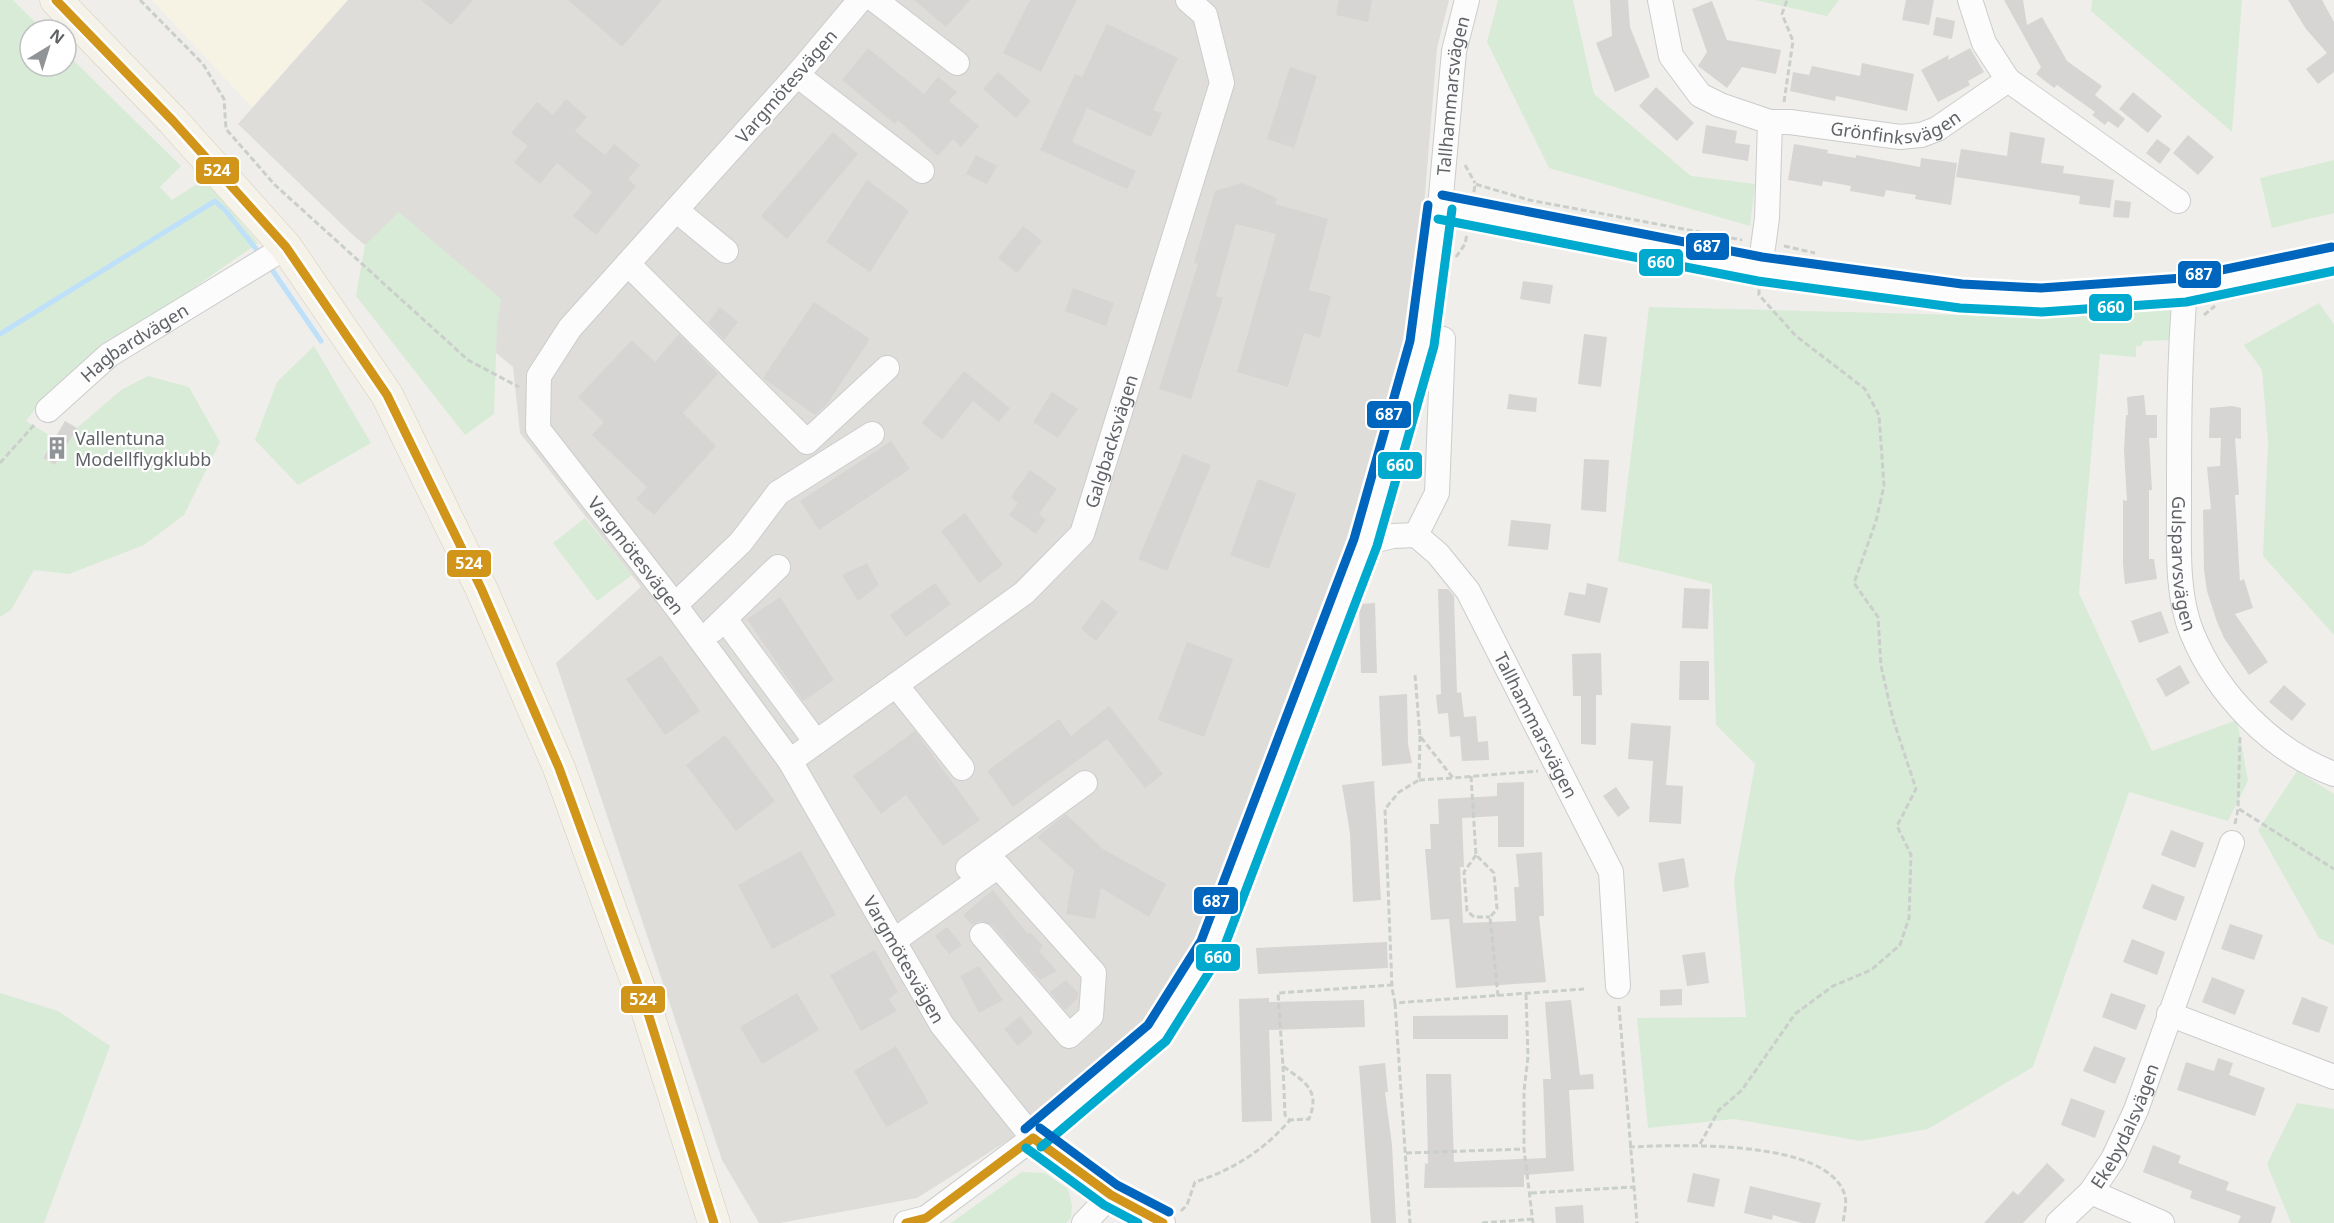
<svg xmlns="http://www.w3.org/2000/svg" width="2334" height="1223" font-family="'Noto Sans',sans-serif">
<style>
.commercial{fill:#f7f3e4}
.industrial{fill:#dfddda}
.green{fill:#d8ebd6}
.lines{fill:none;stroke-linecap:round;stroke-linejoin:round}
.stream{stroke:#bfe0f9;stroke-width:5}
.building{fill:#d6d5d3}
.minor-casing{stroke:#cbcccc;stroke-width:26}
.major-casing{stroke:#d7ceb8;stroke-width:33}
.path{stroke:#cacfcc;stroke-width:3;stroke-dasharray:6 3;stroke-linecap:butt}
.minor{stroke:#fdfcfc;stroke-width:24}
.major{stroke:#f4f2e9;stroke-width:32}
.bus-1-casing{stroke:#fff;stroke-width:14}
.bus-2-casing{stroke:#fff;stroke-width:14}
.bus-3-casing{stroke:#fff;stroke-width:14}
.bus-1{stroke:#d1951a;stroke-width:9}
.bus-2{stroke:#00a9ce;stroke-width:9}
.bus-3{stroke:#0065bd;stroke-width:9}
.labels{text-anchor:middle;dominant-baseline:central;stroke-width:4.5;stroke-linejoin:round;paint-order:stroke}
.street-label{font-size:18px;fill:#5f6368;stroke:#fff}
.poi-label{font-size:18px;fill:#5f6368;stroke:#fff;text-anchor:start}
.line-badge{stroke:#fff;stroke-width:2}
.badge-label{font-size:16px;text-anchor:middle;font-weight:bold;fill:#fff}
</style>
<rect width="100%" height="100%" fill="#efeeea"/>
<path class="commercial" d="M152 0H348L252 107Z"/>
<path class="industrial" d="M348 0H1449L1437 48 1413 340 1349 537 1197 939 1143 1022 1036 1123 917 1198 780 1223H759L722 1160 556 663 641 587 520 433 513 367 354 236 238 124Z"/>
<path class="green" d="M0 0H13L43 30H30V66H66V53L181 166 160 187 172 200 205 179 258 243 173 302 41 401 26 421 54 438 43 458 55 465 77 428 121 390 148 376 189 387 220 442 184 515 144 545 69 574 34 570 11 610 0 617Z
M1498 0H1573L1594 94 1691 176 1755 184 1750 226 1549 168 1487 42Z
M1756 0H1839L1827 16Z
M2092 0H2242L2232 132 2091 11Z
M2334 160V213L2272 228 2260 178Z
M399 212 501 299 497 324 494 414 465 435 356 296 365 245Z
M2319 303 2334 324V635L2263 556 2268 442 2262 370 2244 345Z
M1649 307 1961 315 2169 310 2177 319 2170 340 2143 341 2141 346H2136V357L2100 354 2079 593 2152 751 2237 720 2248 781 2228 821 2129 792 2033 1067 1928 1129 1861 1141 1734 1119 1648 1128 1637 1018 1746 1017 1734 881 1755 764 1716 725 1712 584 1618 561Z
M314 346 371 443 298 485 255 440 277 382Z
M585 518 632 575 597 601 553 543Z
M2297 771 2334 794V945L2319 938 2258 830Z
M0 993 58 1011 110 1046 44 1223H0Z
M2297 1103 2334 1109V1223H2291L2267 1164Z
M1022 1172 1045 1173 1068 1189 1072 1205 1071 1218 1066 1223H951Z"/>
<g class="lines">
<path class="stream" d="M268 264 321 341
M0 334 215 201 225 210 260 254"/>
</g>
<path class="building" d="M421 0H473L451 25Z
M568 0H662L622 47Z
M914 0H970L946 27Z
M1030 0H1077L1041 72 1003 53Z
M1339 0H1372L1368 22 1336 15Z
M1610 0H1628L1630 27 1650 77 1615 92 1596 43 1612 36Z
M1906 0H1934L1929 25 1902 20Z
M2004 0H2023L2027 25 2042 17 2067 61 2102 86 2095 95 2125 119 2118 128 2108 121 2105 125 2092 115 2095 112 2057 85 2054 88 2036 74 2041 67Z
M2288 0H2322L2334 22V72L2318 84 2306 69 2327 53 2306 29Z
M1712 1 1727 40 1781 50 1776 74 1742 67 1727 88 1698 66 1707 52 1692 9Z
M1936 17 1955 21 1952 39 1933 35Z
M1107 24 1178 58 1153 110 1162 113 1151 137 1087 108 1072 142 1136 171 1127 189 1040 150 1075 74 1082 77Z
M868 48 924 94 938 77 957 92 949 101 979 126 961 147 953 139 938 156 898 120 895 124 842 80Z
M1970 48 1984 72 1968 81 1970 85 1938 102 1921 70 1949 55 1948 60Z
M1862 63 1914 74 1907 111 1836 96 1835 101 1790 91 1793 72 1809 75 1812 66 1860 76Z
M1290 67 1317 76 1294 148 1267 139Z
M998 72 1031 101 1016 118 983 89Z
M1656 87 1694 123 1677 141 1639 106Z
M2133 92 2162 116 2148 133 2119 109Z
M566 99 587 117 575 131 605 155 614 144 640 165 628 179 636 186 596 235 573 216 592 192 557 163 540 184 514 162 528 146 511 133 537 102 553 115Z
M1706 125 1737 131 1735 143 1750 145 1748 161 1702 153Z
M833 132 858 154 787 239 761 216Z
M2010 132 2045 138 2041 163 2064 166 2063 173 2114 180 2110 208 2079 204 2080 196 1956 177 1961 149 2007 156Z
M2188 135 2214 157 2198 175 2173 153Z
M2157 139 2171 149 2160 164 2146 153Z
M1794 144 1828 150 1827 153 1856 158V155L1920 167 1921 158 1957 163 1951 205 1915 199 1916 195 1886 190 1884 197 1850 191 1851 186 1823 181 1822 186 1788 180Z
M976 155 997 166 987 184 966 174Z
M867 180 909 211 870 272 826 242Z
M1242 183 1277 198 1275 204 1328 219 1309 290 1331 296 1320 338 1304 333 1288 387 1237 372 1276 234 1236 224 1216 296 1223 298 1191 399 1159 389 1198 264 1194 263 1215 191Z
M2115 200 2131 202 2129 218 2113 217Z
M1023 226 1042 241 1017 273 998 258Z
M1523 281 1553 285 1550 304 1520 299Z
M1073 288 1114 303 1106 326 1065 311Z
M814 302 870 339 828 403 815 415 763 378Z
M720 307 738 322 724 340 708 323Z
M679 334 718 374 683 413 716 446 654 515 636 499 647 487 592 435 604 422 578 397 632 340 655 362Z
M1584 334 1607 337 1601 387 1578 384Z
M964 371 1010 408 999 422 973 401 942 440 922 423Z
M1052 392 1078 409 1058 438 1033 422Z
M1509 394 1537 398 1536 412 1507 409Z
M2144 395 2146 415H2157V438H2149L2152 490H2149V559H2154L2157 579 2125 584 2123 564V500L2127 501 2124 450 2126 415H2128L2127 397Z
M2232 406 2241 408V439L2235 438 2239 495H2235L2240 581 2244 579 2253 608 2235 614 2268 662 2249 675 2224 638 2217 622 2207 591 2204 570 2203 510 2211 509 2207 467 2220 466 2221 438H2209L2210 408Z
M65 421 77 428 55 465 43 458Z
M891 441 910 469 819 530 800 501Z
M1183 454 1211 465 1167 571 1138 559Z
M1584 459 1609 460 1606 512 1581 510Z
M1030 470 1057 489 1039 514 1046 520 1036 534 1009 515 1018 503 1011 497Z
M1258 479 1296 494 1269 569 1230 555Z
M965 513 1003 565 979 583 941 531Z
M1511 520 1551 524 1548 550 1508 546Z
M867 563 879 585 858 601 842 575Z
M935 583 951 604 906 637 890 615Z
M1587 583 1608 588 1600 623 1564 615 1569 592 1585 595Z
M1684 588 1710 589 1708 629 1682 628Z
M1438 589H1448L1454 596 1457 693 1461 692 1464 717 1476 716 1478 742 1488 741 1489 760 1462 761 1460 736 1450 737 1448 713 1438 714 1436 695 1441 694Z
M780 597 834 680 803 701 747 619Z
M1102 600 1118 612 1096 641 1081 629Z
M1375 603 1377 673H1361L1359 604Z
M2161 611 2169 633 2139 643 2131 621Z
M1187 642 1233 659 1204 737 1158 720Z
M1601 653 1602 695H1596V745L1581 744V696H1573L1572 654Z
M661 655 700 711 665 735 626 679Z
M1680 661H1709V700H1679Z
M2180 665 2190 683 2166 697 2156 679Z
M2284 685 2306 704 2292 721 2269 702Z
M1407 694 1408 744 1412 763 1382 766 1379 696Z
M1109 706 1163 774 1145 788 1107 739 1013 807 987 771 1059 719 1071 736Z
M1631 723 1671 726 1666 785 1683 786 1681 824 1649 822 1653 761 1628 759Z
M915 731 980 820 943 846 906 795 881 814 853 776Z
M725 735 775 801 736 831 686 765Z
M1374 781 1381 900 1353 902 1350 833 1342 785Z
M1524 782V847H1498V816L1462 818 1464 867H1460L1463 923 1516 921 1514 887H1519L1516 854 1542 852 1544 916H1539L1546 982 1456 988 1449 919 1431 920 1425 849H1431L1430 824H1439L1438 799 1497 796V783Z
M1616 787 1630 808 1618 817 1603 796Z
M1066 814 1103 849 1166 884 1149 917 1101 888 1095 919 1066 914 1074 870 1037 837Z
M2171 830 2204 843 2195 868 2161 855Z
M801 851 836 915 772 949 738 885Z
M1684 858 1689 887 1663 892 1658 863Z
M2152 884 2185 897 2176 921 2142 908Z
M993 890 1028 934 1030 932 1043 946 1039 951 1057 971 1040 980 992 925 980 921 972 925 963 915Z
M2230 924 2263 935 2254 960 2221 949Z
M947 927 962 945 949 954 935 936Z
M2132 939 2165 952 2157 975 2123 962Z
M1387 942 1388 968 1258 974 1256 948Z
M875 950 898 992 889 999 897 1011 861 1031 830 975Z
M1705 952 1709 983 1687 986 1682 955Z
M979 966 1003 1000 979 1013 960 976Z
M2212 977 2245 990 2235 1015 2202 1002Z
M1066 980 1078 993V998L1065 1010 1050 992Z
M1682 989V1005L1660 1006V990Z
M797 993 819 1030 762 1064 740 1027Z
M2111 993 2146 1005 2136 1030 2102 1017Z
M2302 997 2328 1007 2319 1033 2292 1024Z
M1269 998V1002L1364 1000 1365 1027 1269 1030 1272 1121 1242 1122 1239 999Z
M1571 1000 1580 1075 1593 1074 1594 1089 1569 1090 1574 1171 1524 1175V1187L1424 1188 1425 1163 1428 1164 1426 1074H1451L1454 1162 1546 1158 1543 1079H1551L1545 1002Z
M1508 1015V1039H1413V1016Z
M1020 1016 1033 1033 1018 1046 1004 1029Z
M896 1046 929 1103 886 1127 854 1071Z
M2094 1046 2126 1058 2115 1084 2083 1071Z
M2218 1058 2233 1063 2229 1075 2265 1088 2255 1116 2177 1090 2186 1062 2214 1071Z
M1385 1063 1388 1092H1385L1392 1145 1396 1223H1371L1359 1066Z
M2071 1098 2105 1111 2095 1138 2061 1125Z
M2153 1145 2181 1156 2178 1163 2229 1182 2226 1190 2276 1207 2271 1223H2238L2241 1216 2190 1198 2192 1191 2143 1172Z
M2047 1163 2065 1180 2023 1223H1984L2013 1191 2018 1195Z
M1693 1173 1720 1179 1714 1207 1687 1202Z
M1750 1186 1821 1203 1815 1223H1802L1773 1215 1772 1220 1744 1213Z
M1583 1205 1584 1223H1556L1555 1207Z"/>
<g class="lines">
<g class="minor-casing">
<g id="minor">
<path id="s1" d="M860 0 797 75 570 328 539 376 538 429 675 605 790 761 942 1025 1033 1138 1111 1195 1163 1223"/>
<path d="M875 0 957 63"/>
<path d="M1660 0 1671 56 1700 95 1720 105 1770 122 1767 218 1760 269"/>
<path d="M797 75 922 171"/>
<path d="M2008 80 2178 201"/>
<path id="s2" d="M1770 122H1790L1900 137 1921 135 1937 129 2008 80 1984 43 1970 0"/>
<path d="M1440 207 1760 269 1961 296 2041 300 2185 290 2334 259"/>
<path d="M676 210 726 251"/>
<path d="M628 264 807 442 887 368"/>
<path id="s3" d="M2185 290C2179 360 2179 432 2179 503 2179 544 2176 594 2192 633 2217 694 2272 751 2334 774"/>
<path id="s4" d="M48 410 109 355 286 247"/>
<path d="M1416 535 1437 493 1443 339"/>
<path id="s5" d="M1365 543 1393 536 1416 535 1438 554 1468 591 1611 872 1618 986"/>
<path d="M675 605 741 542 778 493 872 434"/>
<path d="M725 619 816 742"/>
<path d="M713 630 778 567"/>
<path d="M896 685 962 768"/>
<path id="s6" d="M790 761 1024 593 1082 534 1222 83 1205 15 1188 0"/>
<path d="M968 868 1085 783"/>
<path d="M895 940 998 866 1094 973 1091 1016 1069 1036 982 935"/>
<path d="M2169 1014 2334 1077"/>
<path d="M2091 1192 2162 1223"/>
<path id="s7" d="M906 1223 926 1218 1033 1138 1157 1033 1212 946 1365 543 1422 343 1440 207 1454 51 1467 0"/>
<path d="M1084 1223 1111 1195"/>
<path id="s8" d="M2058 1223 2091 1192 2113 1159 2136 1110 2232 843"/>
</g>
</g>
<g class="major-casing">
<path id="major" d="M56 0 173 121 286 247 387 395 481 588 559 768 646 1007 714 1223"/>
</g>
<path class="path" d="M140 0 203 64 224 99 226 129 275 185 468 360 519 387
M1784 102 1793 41 1782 14 1787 0
M1465 165 1475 183
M1474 192 1475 184 1529 200 1742 240
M1784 246 1815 253
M1456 257 1465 244 1467 234
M2204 315 2215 306
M0 463 34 425
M1415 675 1420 736 1453 778 1538 771
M1420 736 1419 780 1399 792 1385 809 1392 988 1395 1003 1584 989
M1471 776 1476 855 1494 873 1497 909 1490 917 1498 996
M1419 780 1453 778
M2239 809 2334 869
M2235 824 2238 809 2240 737
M1476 855 1464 872 1467 911 1474 917H1490
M1526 994 1528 1057 1524 1091V1149L1533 1223
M1395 1003 1410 1223
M1619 1006 1637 1223
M1283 1066 1285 1115 1290 1120 1309 1119C1321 1089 1304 1082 1283 1066L1278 993 1392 985
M1700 1144 1719 1110 1742 1090 1795 1014 1833 986 1871 970 1900 945 1909 918 1911 855 1897 826 1916 789 1893 719 1881 666 1878 617 1854 583 1876 521 1884 486 1879 415 1865 389 1796 336 1759 295V289
M1629 1147C1676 1145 1830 1138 1845 1196 1847 1203 1844 1215 1843 1223
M1406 1153 1524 1149
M1531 1193 1633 1187
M1181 1211 1187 1205 1195 1182C1233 1170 1264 1150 1290 1120
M1482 1223 1533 1219"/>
<use href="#minor" class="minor"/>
<use href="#major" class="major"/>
<g class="bus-1-casing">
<path id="bus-1" d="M56 0 173 121 286 247 387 395 481 588 559 768 646 1007 714 1223
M1033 1138 1111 1195 1163 1223
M906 1223 926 1218 1033 1138"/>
</g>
<g class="bus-2-casing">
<path id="bus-2" d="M1438 219 1758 281 1960 308 2042 312 2186 302 2334 271
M1041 1147 1166 1041 1223 950 1377 546 1434 346 1452 209
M1026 1148 1104 1205 1138 1223"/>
</g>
<g class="bus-3-casing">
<path id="bus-3" d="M1442 195 1762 257 1962 284 2041 288 2183 278 2332 247
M1040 1128 1117 1185 1169 1212
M1025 1129 1148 1025 1201 941 1354 539 1410 341 1428 205"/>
</g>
<use href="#bus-1" class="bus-1"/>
<use href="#bus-2" class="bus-2"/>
<use href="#bus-3" class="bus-3"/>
</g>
<defs>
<g id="building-bare" transform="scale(1.8)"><path d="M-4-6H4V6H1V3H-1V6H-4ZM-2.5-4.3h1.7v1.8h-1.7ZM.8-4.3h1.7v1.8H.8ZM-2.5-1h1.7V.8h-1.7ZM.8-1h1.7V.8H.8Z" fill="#919496" stroke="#fff" stroke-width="2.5" paint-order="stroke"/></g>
</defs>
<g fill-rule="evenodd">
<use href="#building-bare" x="57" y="448"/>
</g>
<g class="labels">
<g class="street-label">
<text transform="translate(786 86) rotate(-49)">Vargmötesvägen</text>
<text stroke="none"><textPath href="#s7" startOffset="1308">Tallhammarsvägen</textPath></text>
<text stroke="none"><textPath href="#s2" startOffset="128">Grönfinksvägen</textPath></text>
<text stroke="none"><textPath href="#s4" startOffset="110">Hagbardvägen</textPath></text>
<text stroke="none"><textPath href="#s6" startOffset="468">Galgbacksvägen</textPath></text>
<text stroke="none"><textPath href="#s1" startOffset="708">Vargmötesvägen</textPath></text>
<text stroke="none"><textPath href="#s3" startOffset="274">Gulsparvsvägen</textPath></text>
<text stroke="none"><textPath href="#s5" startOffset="279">Tallhammarsvägen</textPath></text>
<text stroke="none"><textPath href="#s1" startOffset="1194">Vargmötesvägen</textPath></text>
<text stroke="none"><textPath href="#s8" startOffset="120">Ekebydalsvägen</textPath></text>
</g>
<g class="poi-label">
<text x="75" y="438">Vallentuna<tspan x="75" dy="21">Modellflygklubb</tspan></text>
</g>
</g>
<g class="line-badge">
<rect x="195" y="156" width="45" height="29" rx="6" fill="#d1951a"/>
<rect x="1685" y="232" width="45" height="29" rx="6" fill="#0065bd"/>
<rect x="1638" y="248" width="46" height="29" rx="6" fill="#00a9ce"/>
<rect x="2177" y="260" width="45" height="29" rx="6" fill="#0065bd"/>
<rect x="2088" y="293" width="45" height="29" rx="6" fill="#00a9ce"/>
<rect x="1366" y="400" width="46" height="29" rx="6" fill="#0065bd"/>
<rect x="1377" y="451" width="46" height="29" rx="6" fill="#00a9ce"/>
<rect x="446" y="549" width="46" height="29" rx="6" fill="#d1951a"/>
<rect x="1193" y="886" width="46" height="29" rx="6" fill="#0065bd"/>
<rect x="1195" y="943" width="46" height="29" rx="6" fill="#00a9ce"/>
<rect x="620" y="985" width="46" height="29" rx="6" fill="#d1951a"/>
</g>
<g class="badge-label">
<text x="217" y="176">524</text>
<text x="1707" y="252">687</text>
<text x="1661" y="268">660</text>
<text x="2199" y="280">687</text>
<text x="2111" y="313">660</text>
<text x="1389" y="420">687</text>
<text x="1400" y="471">660</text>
<text x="469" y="569">524</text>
<text x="1216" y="907">687</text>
<text x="1218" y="963">660</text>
<text x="643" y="1005">524</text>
</g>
<g transform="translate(48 48) rotate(38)"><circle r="28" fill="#ffffff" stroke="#bfc1c3" stroke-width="1.5"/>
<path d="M0-4.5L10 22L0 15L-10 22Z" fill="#919496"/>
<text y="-9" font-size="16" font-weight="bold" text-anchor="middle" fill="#5f6368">N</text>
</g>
</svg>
